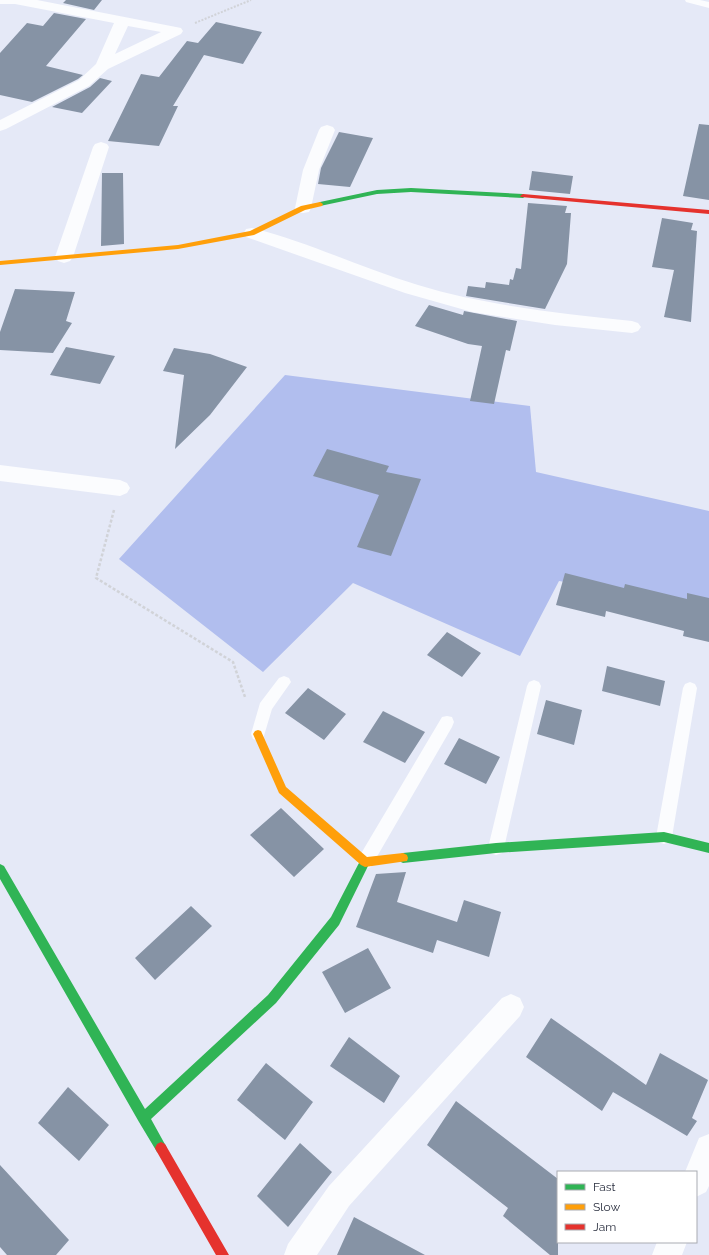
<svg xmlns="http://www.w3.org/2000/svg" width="709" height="1255" font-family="Raleway,sans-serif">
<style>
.forest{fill:#b1beee}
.building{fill:#8693a5}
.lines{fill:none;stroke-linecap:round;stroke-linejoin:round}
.path-far1{stroke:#d1d3d8;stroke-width:2;stroke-dasharray:2 1.5;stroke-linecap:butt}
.path{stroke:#d1d3d8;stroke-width:2.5;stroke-dasharray:3 2;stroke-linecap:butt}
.lane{fill:#fbfcfe;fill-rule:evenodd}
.street{fill:#fbfcfe;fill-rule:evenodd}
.fast{fill:#30b455;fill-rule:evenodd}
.slow{fill:#ff9f0a;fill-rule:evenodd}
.jam{fill:#e5322d;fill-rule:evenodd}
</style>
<rect width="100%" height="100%" fill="#e5e9f7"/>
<path class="forest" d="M285 375 530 406 536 472 709 511V605L559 581 520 656 353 583 263 672 119 559Z"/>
<path class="building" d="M66 0H102L94 10 63 3Z
M54 13 86 19 46 66 83 75 78 79 32 102 0 95V53L27 23 43 26Z
M216 22 262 32 243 64 204 55 173 106H178L159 146 108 141 141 74 159 77 187 41 198 43Z
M100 78 112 81 82 113 52 107 90 87Z
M699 124 709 125V200L683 196Z
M339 132 373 138 350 187 318 184 321 168Z
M532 171 573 176 570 194 529 190Z
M102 173H123L124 244 101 246Z
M528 203 567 206 565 213H571L567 264 545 309 466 296 468 286 485 288 486 282 509 285 510 279 513 280 516 268 521 269Z
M662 218 693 223 691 230 697 231 691 322 664 317 674 270 652 267Z
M15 289 75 292 66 321 72 323 53 353 0 350V332Z
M429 305 463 315 464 311 517 321 510 351 506 350 494 404 470 401 482 346 468 344 415 326Z
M66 347 115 356 100 384 50 375Z
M174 348 210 354 247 367 210 415 175 449 184 375 163 371Z
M327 449 389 466 386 472 421 479 391 556 357 547 379 495 313 476Z
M565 573 624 588 625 584 687 599V593L709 598V642L683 636 684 631 606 611 605 617 556 605Z
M447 632 481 653 462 677 427 655Z
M607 666 665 681 660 706 602 691Z
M308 688 346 714 324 740 285 713Z
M546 700 582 710 574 745 537 734Z
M383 711 425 732 405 763 363 742Z
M459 738 500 757 486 784 444 764Z
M281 808 324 849 294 877 250 835Z
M406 872 397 902 457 922 464 900 501 912 489 957 437 940 433 953 356 927 376 874Z
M191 906 212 926 155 980 135 958Z
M368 948 391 988 345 1013 322 972Z
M551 1018 646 1085 660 1053 708 1080 692 1118 697 1121 687 1136 613 1092 602 1111 526 1057Z
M349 1037 400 1076 384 1103 330 1066Z
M266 1063 313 1102 285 1140 237 1100Z
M68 1087 109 1125 79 1161 38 1123Z
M456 1101 558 1179V1255H550L503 1216 508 1208 427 1145Z
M300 1143 332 1172 288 1227 257 1196Z
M0 1165 69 1240 56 1255H7L0 1247Z
M354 1217 425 1255H337Z"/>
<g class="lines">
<path class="path-far1" d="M195 23 251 0"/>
<path class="path" d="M114 510 96 578 233 662 245 697"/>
<path class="lane" d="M685 0H700L709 2V8L686 2Z
M284 676 289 678 291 682 272 709 263 739 258 741 253 739 251 734 260 703 279 678Z
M534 680 539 682 541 686 504 848 502 853 496 855 490 853 488 848 527 686 529 682Z
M690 682 695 684 697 688 672 837 670 842 664 844 658 842 656 837 683 688 685 684Z
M447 716 452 717 454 722 452 727 371 867 365 869 359 867 357 862 359 857 442 717Z"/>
<path class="street" d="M0 0H37L176 27 181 28 183 31 181 34 108 69 89 86 6 129 0 131V120L79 80 96 64 114 23 15 4H0ZM128 26 161 32 115 54Z
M327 125 333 127 335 130 319 170 311 208 309 212 303 213 297 212 295 208 303 170 319 130 321 127Z
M101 142 107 144 109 147 73 257 70 261 64 263 58 261 55 257 93 147 95 144Z
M252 228C308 242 362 268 418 285 487 306 560 313 632 321L638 323 641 327 638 331 632 333 555 325 472 312 405 293 246 237 244 233 246 229Z
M0 465 120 480 127 483 130 488 127 493 120 496 0 481Z
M511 994 520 998 524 1007 520 1016 349 1206 317 1255H284L288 1244 329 1186 502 998Z
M709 1134V1186L706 1192 696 1197V1172H685L699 1138Z
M657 1242H687L682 1255H652Z"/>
<path class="fast" d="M411 188 523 194 526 196 523 198 411 192 377 194 320 206 317 204 320 202 377 190Z
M664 832 709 843V853L664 842 496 853 403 863 399 861 398 858 399 855 403 853 496 843Z
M365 857 369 859 370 862 339 925 276 1003 151 1119 167 1148 165 1152 161 1154 157 1152 139 1122 0 879V864L4 866 145 1109 268 995 331 917 361 859Z"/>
<path class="slow" d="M320 202 323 204 322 206 305 210 254 235 178 249 0 265V261L178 245 250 231 301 206Z
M258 730 261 731 286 787 367 857 403 853 407 855 408 858 407 861 365 867 361 865 279 793 253 734 255 731Z"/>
<path class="jam" d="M523 194 709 210V214L521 197 520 196Z
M161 1142 165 1144 229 1255H216L157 1152 155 1148 157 1144Z"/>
</g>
<rect x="557" y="1171" width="140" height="72" fill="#ffffff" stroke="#a9abb2"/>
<rect x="565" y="1184" width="20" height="6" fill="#30b455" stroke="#a9abb2"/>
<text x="593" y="1191" font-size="12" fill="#292e3e">Fast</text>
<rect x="565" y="1204" width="20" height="6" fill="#ff9f0a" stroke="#a9abb2"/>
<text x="593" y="1211" font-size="12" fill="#292e3e">Slow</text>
<rect x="565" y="1224" width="20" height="6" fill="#e5322d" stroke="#a9abb2"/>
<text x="593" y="1231" font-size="12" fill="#292e3e">Jam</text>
</svg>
